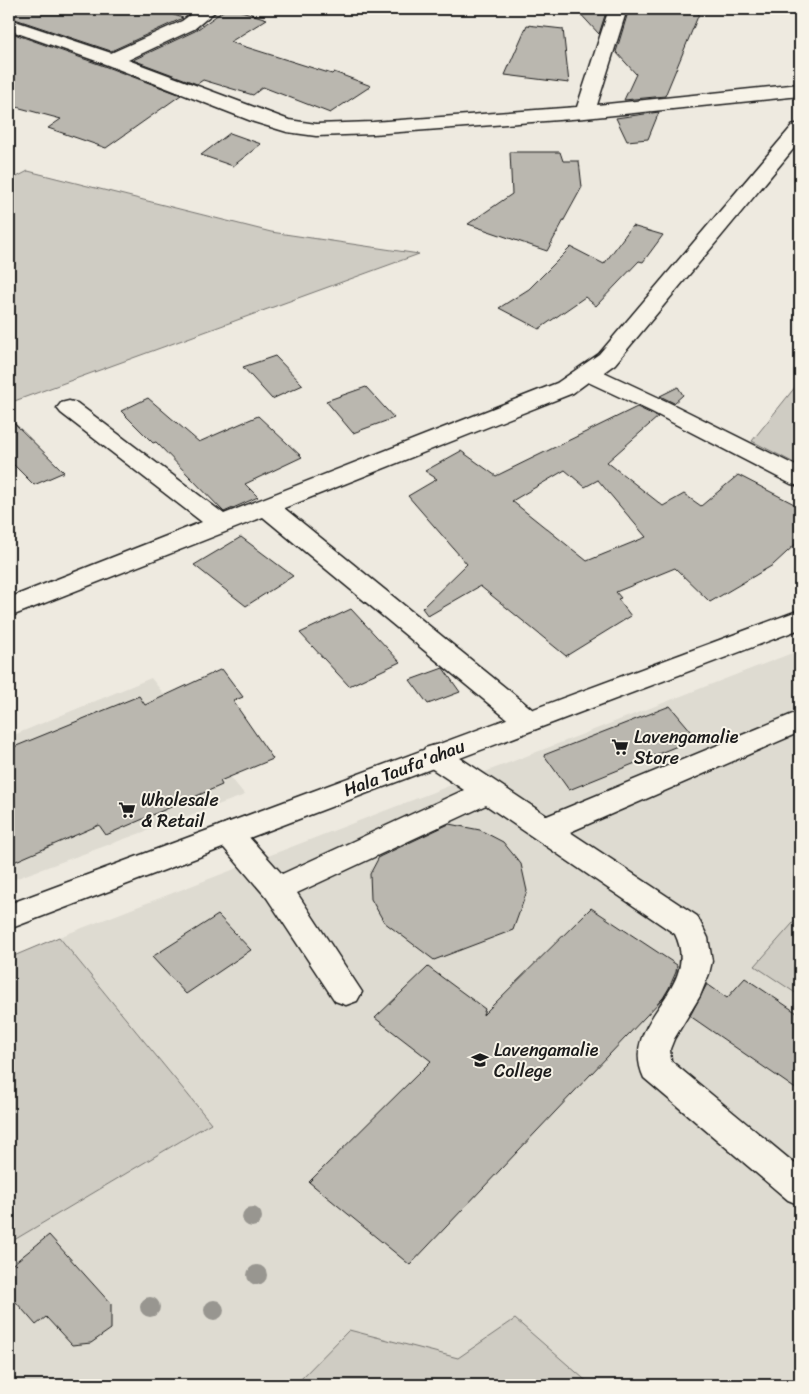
<svg xmlns="http://www.w3.org/2000/svg" width="809" height="1394" font-family="Sriracha,sans-serif">
<style>
.built{fill:#dedbd1}
.green{fill:#cfccc3;stroke:#767470}
.building{fill:#bab7af;stroke:#1c1c1c;fill-rule:evenodd}
.lines{fill:none;stroke-linecap:round;stroke-linejoin:round}
.minor-casing{stroke:#1c1c1c;stroke-width:3}
.major-casing{stroke:#1c1c1c;stroke-width:3}
.minor{fill:#f7f3e8;fill-rule:evenodd}
.major{fill:#f7f3e8;fill-rule:evenodd}
.tree{fill:#989690}
.labels{text-anchor:middle;dominant-baseline:central;stroke-width:4;stroke-linejoin:round;paint-order:stroke}
.poi-label{font-size:18px;fill:#1c1c1c;stroke:#f7f3e8;text-anchor:start}
.street-label{font-size:18px;fill:#1c1c1c;stroke:#f7f3e8}
</style>
<rect width="100%" height="100%" fill="#eeeae0"/>
<filter id="ink" filterUnits="userSpaceOnUse"><feTurbulence type="fractalNoise" baseFrequency=".02" numOctaves="2"/><feDisplacementMap in="SourceGraphic" scale="10" xChannelSelector="R" yChannelSelector="G"/><feConvolveMatrix kernelMatrix="1 2 1 2 8 2 1 2 1" color-interpolation-filters="sRGB"/></filter>
<g filter="url(#ink)">
<path class="built" d="M800 650V915L756 966 800 996V1385H9V1243L211 1123 59 937Z
M151 678 245 795 9 881V737Z"/>
<path class="green" d="M28 171 271 232 419 254 9 403V181Z
M800 381V466L752 441Z
M800 915V996L755 966Z
M59 937 211 1123 9 1243V958Z
M515 1319 591 1385H295L349 1330 458 1358Z"/>
<path class="building" d="M9 9H156L183 18 111 51 9 17Z
M226 9H235L267 19 230 42 332 74 334 72 371 86 330 113 263 87 253 95 203 80 197 84 133 60 195 31Z
M576 9H607L599 34Z
M629 9H701L665 96 624 100 636 74 616 52Z
M527 25 563 29 569 83 505 75Z
M9 32 104 66 181 95 106 148 48 128 61 119 9 105Z
M659 112 648 139 627 141 616 118Z
M230 133 261 144 233 166 201 155Z
M510 152H560L563 161H579L582 187 547 251 468 224 512 194Z
M632 226 663 235 643 262 639 261 596 306 585 297 539 329 499 308 529 289 571 247 604 264Z
M275 356 303 385 272 399 243 367Z
M366 387 394 418 353 433 326 401Z
M678 387 683 395 674 403 660 396Z
M148 398 199 442 258 416 302 457 245 484 258 497 224 512 156 442 153 443 121 411Z
M637 407 658 417 607 462 663 506 684 494 701 506 738 475 800 507V540L773 565 710 602 675 568 616 592 621 598 618 599 631 616 566 656 480 586 428 616 422 608 467 564 408 496 437 479 425 471 461 451 496 476ZM565 470 585 487 598 480 646 537 587 561 512 501Z
M9 418 64 472 34 485 9 460Z
M241 537 293 576 246 606 194 565Z
M351 609 400 662 349 686 300 633Z
M443 668 460 692 428 704 410 680Z
M222 669 243 697 233 701 273 759 220 781 222 785 106 835 99 825 9 864V749L139 696 145 705Z
M670 706 697 738 569 790 544 755Z
M449 824 480 830 503 842 521 864 527 891 513 930 434 960 384 922 371 899 370 874 379 857Z
M591 908 677 965 676 972 669 988 663 998 410 1265 309 1182 431 1061 375 1018 428 967 485 1009 483 1015Z
M218 915 251 950 186 994 152 957Z
M745 978 800 1015V1092L690 1016 707 984 727 998Z
M49 1235 111 1304V1329L91 1343 72 1345 46 1317 36 1325 9 1294V1267Z"/>
<g class="lines">
<g class="minor-casing">
<path id="minor" d="M198 9H218L194 29 128 60 289 120 316 124 373 122 577 107 609 9H627L597 105 800 84V96L585 118 373 134 316 136 287 132 254 122 105 64 9 30V19L111 53 182 21Z
M800 123V141L615 364 604 372 668 402 800 468V486L791 484 652 412 588 382 573 393 284 508 538 714 542 721 538 728 528 731 518 728 263 517 9 617V598L202 522 61 413 57 408 61 403 69 401 77 403 224 514 557 383 599 354 793 125Z
M800 711V732L570 832 697 916 708 938 712 961 709 974 700 996 674 1039 670 1049 671 1061 800 1168V1205L788 1200 644 1078C617 1020 703 991 675 934L486 805 297 893 362 992 357 1001 346 1005 335 1001 267 898 219 842 214 834 219 826 229 822 239 826 282 874 464 790 425 764 421 756 425 748 435 745 445 748 547 816Z"/>
</g>
<g class="major-casing">
<path id="major" d="M800 610V629L9 929V904Z"/>
</g>
<use href="#minor" class="minor"/>
<use href="#major" class="major"/>
</g>
<g class="tree">
<circle cx="252" cy="1217" r="10"/>
<circle cx="257" cy="1275" r="10"/>
<circle cx="150" cy="1307" r="10"/>
<circle cx="214" cy="1310" r="10"/>
</g>
</g>
<defs>
<g id="supermarket-bare" transform="scale(1.35)"><path d="M-6-5.5h2.5l.6 2H6L4.5 2H-2.5L-4.4-4H-6ZM-1.5 3.2a1.3 1.3 0 1 0 .1 0ZM3 3.2a1.3 1.3 0 1 0 .1 0Z" fill="#1c1c1c" stroke="#f7f3e8" stroke-width="2.5" paint-order="stroke"/></g>
<g id="school-bare" transform="scale(1.35)"><path d="M0-5L7-2L0 1L-7-2ZM-4 1L0 2.5L4 1V4Q0 6-4 4Z" fill="#1c1c1c" stroke="#f7f3e8" stroke-width="2.5" paint-order="stroke"/></g>
</defs>
<g fill-rule="evenodd">
<use href="#supermarket-bare" x="620" y="747"/>
<use href="#supermarket-bare" x="127" y="810"/>
<use href="#school-bare" x="480" y="1060"/>
</g>
<g class="labels">
<g class="poi-label">
<text x="634" y="737">Lavengamalie<tspan x="634" dy="21">Store</tspan></text>
<text x="141" y="800">Wholesale<tspan x="141" dy="21">&amp; Retail</tspan></text>
<text x="494" y="1050">Lavengamalie<tspan x="494" dy="21">College</tspan></text>
</g>
<g class="street-label">
<text transform="translate(404 768) rotate(-21)">Hala Taufa'ahau</text>
</g>
</g>
<rect width="809" height="1394" fill="none" stroke="#f7f3e8" stroke-width="30"/>
<rect x="15" y="15" width="779" height="1364" fill="none" stroke="#1c1c1c" stroke-width="2" filter="url(#ink)"/>
</svg>
